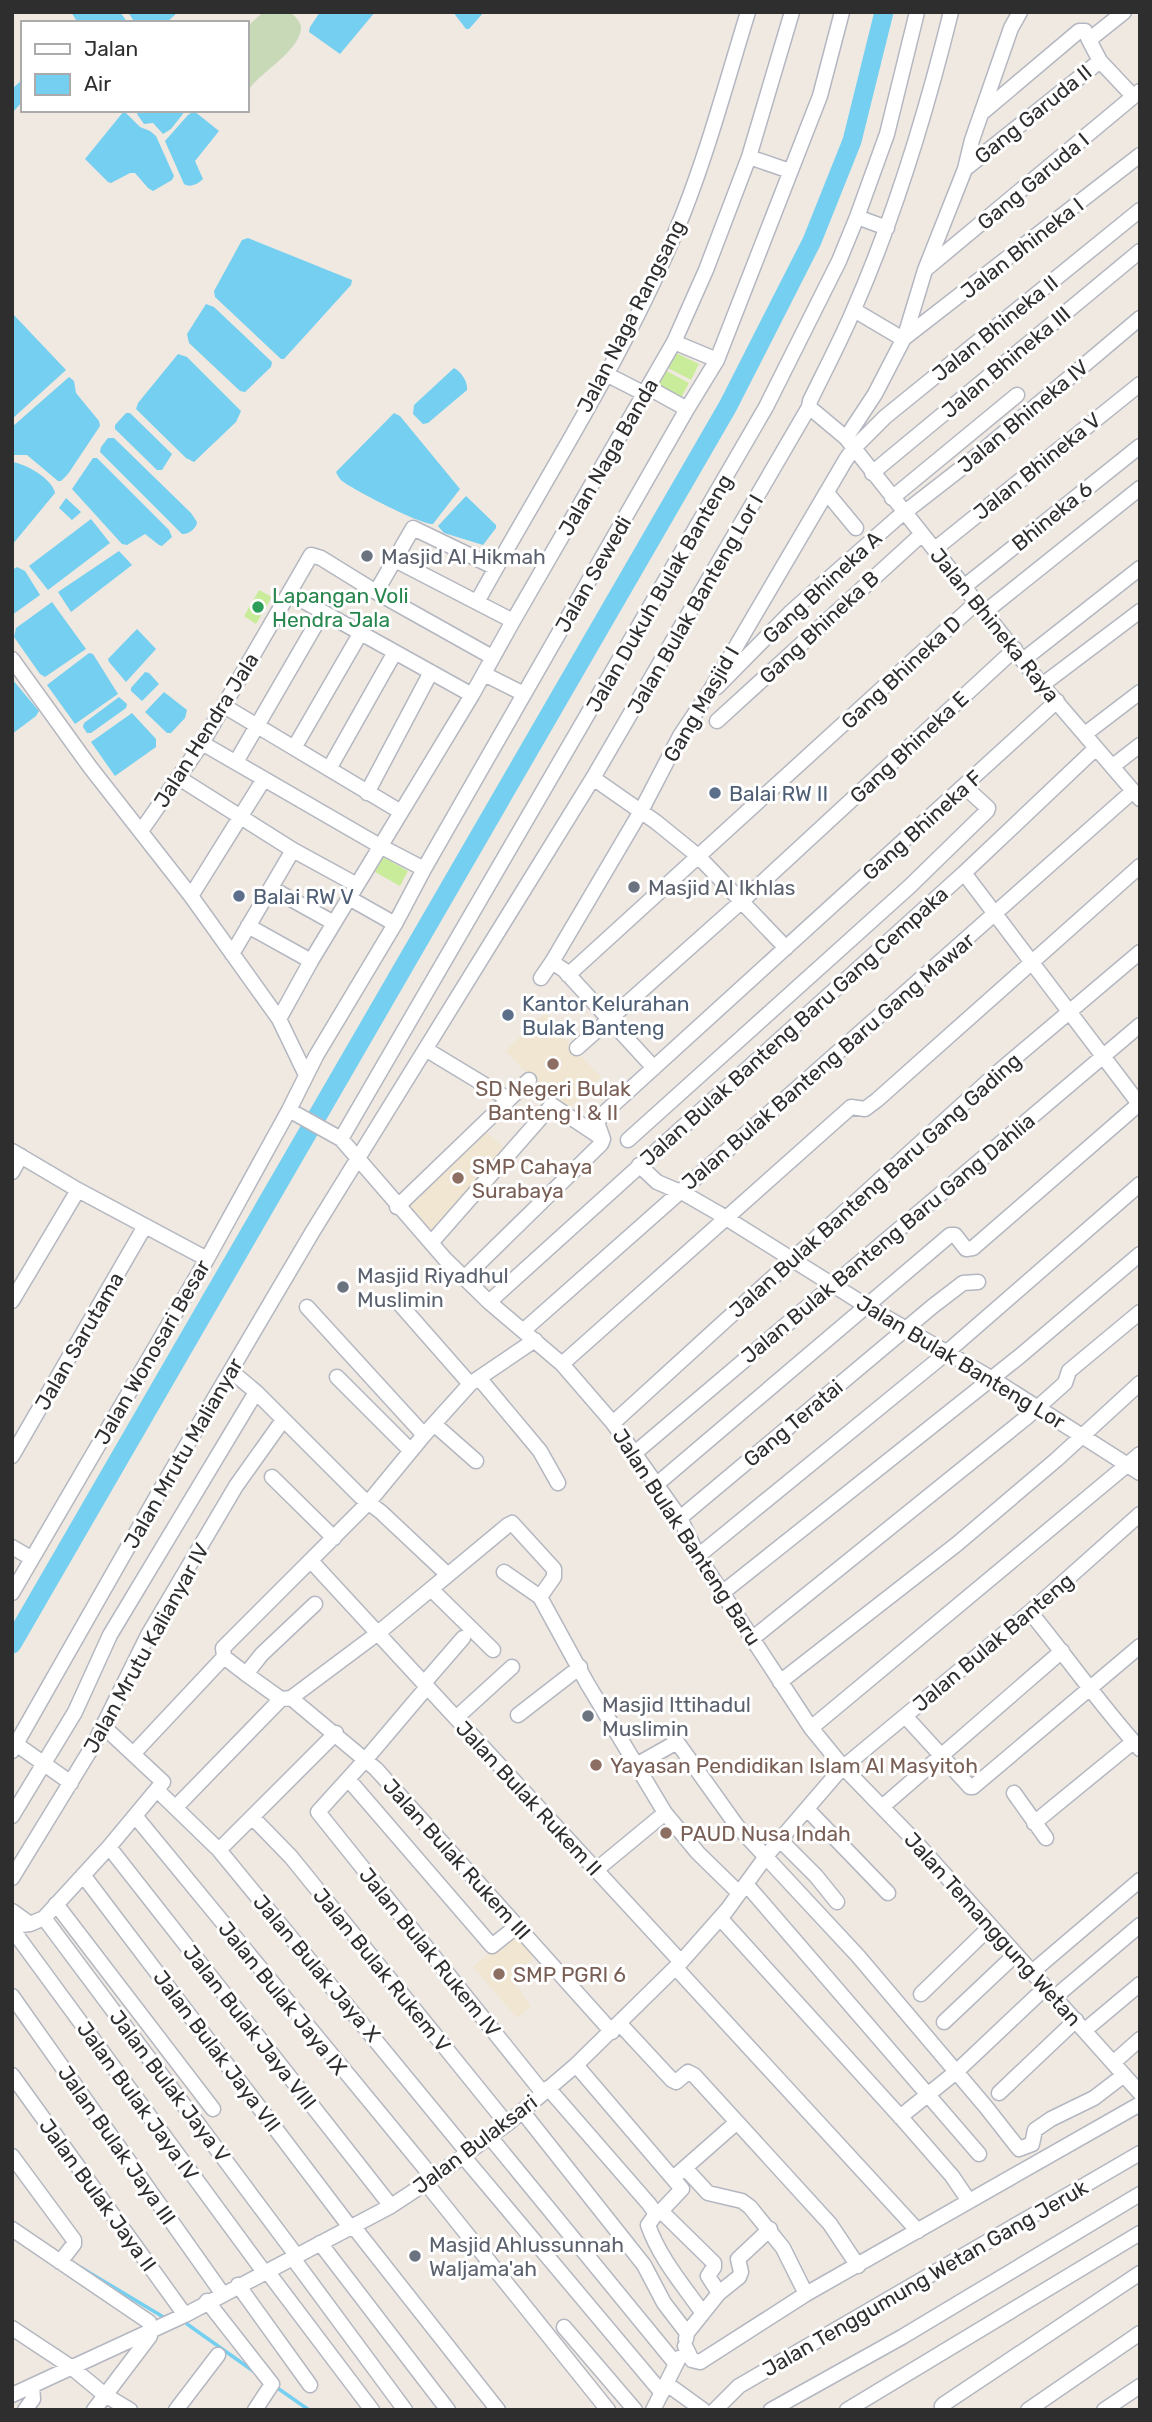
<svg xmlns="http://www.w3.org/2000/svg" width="1152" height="2422" font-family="Rubik,sans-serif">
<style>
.education{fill:#f0e6d1}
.cemetery{fill:#c8d9b8}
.pitch{fill:#c9ec9a}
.water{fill:#75cff0}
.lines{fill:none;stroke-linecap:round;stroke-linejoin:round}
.stream{stroke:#75cff0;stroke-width:3.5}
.river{stroke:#75cff0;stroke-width:19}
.minor-casing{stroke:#b4b7c1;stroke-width:17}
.minor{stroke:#fff;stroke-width:14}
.worship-dot{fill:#6b7280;stroke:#fff;stroke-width:2.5}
.leisure-dot{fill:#2e9e5b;stroke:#fff;stroke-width:2.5}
.service-dot{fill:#5c6f8a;stroke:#fff;stroke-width:2.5}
.education-dot{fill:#8d6e63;stroke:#fff;stroke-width:2.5}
.labels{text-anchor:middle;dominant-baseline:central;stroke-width:6;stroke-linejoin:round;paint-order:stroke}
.street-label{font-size:21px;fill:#2e2e2e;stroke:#fff}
.worship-label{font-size:21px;fill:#5b616d;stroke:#fff;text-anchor:start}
.leisure-label{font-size:21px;fill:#27864d;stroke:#fff;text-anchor:start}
.service-label{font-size:21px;fill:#4e5e75;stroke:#fff;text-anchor:start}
.education-label{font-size:21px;fill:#785e54;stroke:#fff;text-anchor:start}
</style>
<rect width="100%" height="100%" fill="#efe9e1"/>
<path class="education" d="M545 1013 556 1024 553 1027 601 1077 565 1112 505 1051Z
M480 1127 509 1152 437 1235 403 1204Z
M515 1929 537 1953 512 1980 531 2006 517 2018 473 1967Z"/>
<path class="cemetery" d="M263 12H291C294 16 300 21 301 26 302 51 258 73 247 92V27Z"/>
<path class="pitch" d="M672 351 699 364 691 380 664 366Z
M663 369 689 383 681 398 655 385Z
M259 590 272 597 256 624 244 616Z
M383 857 408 871 400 886 375 872Z"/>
<path class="water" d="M71 12H120L128 23H78Z
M128 12H178L166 23H135Z
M320 12H375L340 54 309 32 310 27Z
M453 12H484L469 29H466Z
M23 79V101L12 113V89Z
M139 110H186L171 129 163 134 153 123 144 124 137 114Z
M124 111 140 127 150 131 156 136 174 176 172 180 153 191 148 188 135 173H130L111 183 108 182 85 159Z
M194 111 219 131 195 161 203 179C198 184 190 188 184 184L165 141 188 115Z
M248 238 352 280 351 285 284 359H281L215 297 214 291 242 240Z
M206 304 214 307 272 362 271 367 245 392 240 391 189 343 187 334Z
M12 313 66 370 12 419Z
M178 354 187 357 241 411 236 422 194 462 186 458 136 409 138 403Z
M454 368C461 372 468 381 467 390L428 423 423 424 413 414 414 405Z
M69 377 74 381 76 393 99 421 100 426 68 474 61 481H58L27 455H12V427Z
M126 413H130L172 454 162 470H157L115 429V425Z
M394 413 400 416 460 489 433 524C421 525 354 490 342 481 339 478 338 476 336 472Z
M108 438H114L191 513 197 522C197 528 188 535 182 534L100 452 101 447Z
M93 458H97L169 530 172 537 162 546 159 545 145 534 127 545 122 544 72 489Z
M12 462C27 464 52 479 55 493L12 545Z
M466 496 496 525V528L483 545 444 533 438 526Z
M66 498 81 512 72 520 59 508Z
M91 519 110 543 48 590 29 566Z
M119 551 132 565 71 612 58 592Z
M17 567 25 571 40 595 12 615V570Z
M52 602 86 649 45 677 40 674 14 637 16 628Z
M137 629 156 649 126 682 109 662 108 659Z
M89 653 93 654 118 694 75 724 47 685Z
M145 672 149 673 159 684 142 701 131 691V688Z
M12 679 39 711 36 716 12 734Z
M164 692 187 710 185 718 171 733H167L145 712Z
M119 697 127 704 126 708 91 733H87L83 727 84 723Z
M132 713 156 739V747L115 776 91 742Z"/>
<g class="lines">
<path class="stream" d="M80 2267 165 2318
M187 2324 256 2373
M276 2387 309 2410"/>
<path class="river" d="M12 1644 728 406 812 241 852 141 884 12"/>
<g class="minor-casing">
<path id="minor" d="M1100 61 1133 96
M983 112 1079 31H1085L1089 40
M749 157 790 171
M965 169 1100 61 1089 40 1124 12
M857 217 887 228
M926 269 1140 91
M854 310 903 339 1140 155
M674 342 717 360
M606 374 645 394
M649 388 687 409
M809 407 846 438 1042 685 1140 799
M846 438 875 394 905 336 925 270 965 169 972 140 1011 28 1020 12
M872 473 1140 251
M827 493 856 528
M892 498 1017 395
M935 549 1140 384
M395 560 513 621
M965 586 1140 446
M376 592 413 528 496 568
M289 593 472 695
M477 602C547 475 629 350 683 214 709 148 727 80 748 12
M985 612 1140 488
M12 659 90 767 191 896 279 1019 306 1075
M1023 660 1140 568
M484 674 524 694
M1042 685 1140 611
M717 687 792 611 896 519 968 463 1140 318
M224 706 401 812
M717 721 922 534
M1085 734 1140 692
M202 743 380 846 424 869
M294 748 360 634
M236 762 323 612
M1113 766 1140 745
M329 769 395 652
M179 778 293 850 357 885
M593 778 656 822 698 856 786 948
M367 793 431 672
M141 831 201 745 311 555 321 558 376 592 492 657
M964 873 1140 1105
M271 888 334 923
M191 896 264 779
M349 898 395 924
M248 926 311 961
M232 954 293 850
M552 962 564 970 654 1068
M568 975 977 602
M541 978 552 962 641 811 680 736 710 691 845 461 853 449 885 417 1140 210
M279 1019 311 961 472 695 513 621 674 342 706 270 749 157 792 12
M577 1048 742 901 1015 649
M427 1050 508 1099
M289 1110 341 1139 445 1259 489 1302 562 1364 613 1423 680 1518 698 1556 811 1728 843 1767 912 1838 1140 2093
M341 1139 766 407 839 261 857 217 887 134 917 12
M628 1140 909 887 987 811 988 808 964 786
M12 1151 78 1190 207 1259
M639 1165 657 1182 685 1194 718 1213 865 1305 991 1378 1140 1473
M12 1172 21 1156
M397 1207 529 1080
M431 1243 552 1105 603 1139
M464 1278 601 1144 603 1139 597 1122 603 1114 1057 701
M12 1301 78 1190
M398 1302 470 1384
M489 1302 964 873 1096 748
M307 1307 424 1435
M524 1330 1133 791
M562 1364 851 1107 865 1109 877 1100 1140 866
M231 1371 256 1392 361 1497 381 1512 448 1575
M337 1377 411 1451
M479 1378 540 1451 558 1483
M613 1423 997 1073 1140 952
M434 1424 476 1461
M636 1452 1140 1025
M12 1456 145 1226
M272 1477 334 1538
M657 1484 950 1235H955L966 1249 973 1248 1140 1103
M680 1518 933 1306 963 1283 978 1282
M12 1547 31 1558
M698 1556 939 1359 1140 1184
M312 1562 681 1962
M504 1572 540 1597
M431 1589 493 1650
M12 1593 207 1259 289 1110 316 1056 395 924 424 869 687 409 717 360 820 96 842 12
M722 1593 1020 1356 1140 1254
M1030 1612C1067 1657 1101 1706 1140 1749
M753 1638 1027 1417 1065 1383 1069 1371 1140 1312
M224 1657 246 1674
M780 1682 957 1544 1056 1460 1140 1383
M424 1683 463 1638
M427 1687 366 1759 318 1812 543 2093
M291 1698 376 1769 612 2032
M281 1699 246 1674 262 1654 315 1604
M518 1715 580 1667
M905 1716 970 1787H973L1140 1646
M456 1718 512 1667
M811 1728 1140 1454
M16 1744 71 1783
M12 1751 165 1482 313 1231 593 778 809 407 810 401C825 370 841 340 854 309 896 213 926 113 951 12
M133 1754 224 1657 223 1648 368 1503 424 1435 470 1384 535 1340
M636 1765 677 1742 737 1826 858 1956 986 2107 1019 2149 1032 2144 1035 2130 1051 2119 1094 2098 1124 2075
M348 1779 492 1946 517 1926
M158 1791 219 1850 468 2153
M1014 1793 1046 1838
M176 1807 281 1699 291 1698 378 1633 508 1525 512 1523 554 1569V1577L540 1597 587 1683 665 1813 698 1853 739 1893
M882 1807 1062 1651
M807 1809 888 1893
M12 1816 75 1712 110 1635 256 1392
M136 1817 433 2178
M253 1818 291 1857 507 2124
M1034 1823 1133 1742
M780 1840 816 1876 837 1902
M109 1847 391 2206
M219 1850 336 1733
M596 1870 665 1813
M83 1875 350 2227
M12 1878 94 1744 148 1635 236 1486 283 1420
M746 1884 979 2154
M56 1904 213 2109
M12 1911 30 1924
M44 1918 296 2255
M720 1918 905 2122 952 2176 969 2201
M12 1926 30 1924 44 1918 109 1847 163 1782 103 1726
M12 1929 264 2272
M676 1968 918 2231
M1032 1972 1140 1880
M921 1994 991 1926
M12 1996 222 2293
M1055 1997 1140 1925
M944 2022 1016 1954
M620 2024 672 2080 676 2082 688 2072 694 2075 830 2224 858 2266
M1085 2030 1140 1984
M1113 2063 1140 2039
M576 2065 682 2189 663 2209 664 2214 714 2263V2267L708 2276 719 2293
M12 2075 185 2315
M548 2088 649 2204 656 2214 648 2225C659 2257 683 2285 702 2312
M999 2093 1076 2020
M522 2111 644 2265 664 2303 687 2333
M900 2117 956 2072 1046 1987
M490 2137 676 2364
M12 2156 74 2240V2244L60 2262
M463 2156 662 2393
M685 2168 708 2193 742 2201 750 2207 783 2248 806 2294
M679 2173 737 2122
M426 2183 608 2410
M353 2226 498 2410
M12 2229 149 2322 151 2328 150 2336 94 2410
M320 2243 448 2410
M292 2257 405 2410
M267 2271 372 2410
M238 2285 310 2385
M207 2301 272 2384 255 2410
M564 2327 635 2410
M12 2328 71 2367 105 2395 130 2410
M686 2339 687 2333 719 2293 739 2277 741 2272 738 2259 770 2229
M685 2346 692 2360 700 2362 806 2294 1140 2104
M667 2384 703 2410
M12 2395 185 2315 391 2206 426 2183 507 2124 576 2065 681 1962 727 1910 767 1855 840 1770 1030 1612 1140 1514
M25 2410 33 2399 32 2386
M176 2410 218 2355
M653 2410 679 2358
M715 2410 739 2386 1140 2153
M771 2410 902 2337 1140 2194
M847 2410 1140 2233
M944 2410 942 2406 944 2404 1140 2273
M1028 2410 1140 2333
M1104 2410 1140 2386"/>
</g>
<use href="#minor" class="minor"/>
</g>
<g class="worship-dot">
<circle cx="367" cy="556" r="7"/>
<circle cx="634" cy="887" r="7"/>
<circle cx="343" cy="1287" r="7"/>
<circle cx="588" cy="1716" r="7"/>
<circle cx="415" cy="2256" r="7"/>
</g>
<circle class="leisure-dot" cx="258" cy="607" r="7"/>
<g class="service-dot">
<circle cx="715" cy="793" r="7"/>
<circle cx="239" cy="896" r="7"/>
<circle cx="508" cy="1015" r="7"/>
</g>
<g class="education-dot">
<circle cx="553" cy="1064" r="7"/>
<circle cx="458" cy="1178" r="7"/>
<circle cx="596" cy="1765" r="7"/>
<circle cx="666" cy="1833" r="7"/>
<circle cx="499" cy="1974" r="7"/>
</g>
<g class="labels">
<g class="street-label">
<text transform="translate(1033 114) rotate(-39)">Gang Garuda II</text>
<text transform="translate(1033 181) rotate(-40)">Gang Garuda I</text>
<text transform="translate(1022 248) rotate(-38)">Jalan Bhineka I</text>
<text transform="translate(631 316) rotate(-63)">Jalan Naga Rangsang</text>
<text transform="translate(995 328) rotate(-39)">Jalan Bhineka II</text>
<text transform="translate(1006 362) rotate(-40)">Jalan Bhineka III</text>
<text transform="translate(1023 416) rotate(-40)">Jalan Bhineka IV</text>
<text transform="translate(608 457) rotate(-60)">Jalan Naga Banda</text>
<text transform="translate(1037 466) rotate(-39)">Jalan Bhineka V</text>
<text transform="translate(1052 516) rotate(-39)">Bhineka 6</text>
<text transform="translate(593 574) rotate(-60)">Jalan Sewedi</text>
<text transform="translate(822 587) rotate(-43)">Gang Bhineka A</text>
<text transform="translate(659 593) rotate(-60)">Jalan Dukuh Bulak Banteng</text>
<text transform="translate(695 604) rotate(-60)">Jalan Bulak Banteng Lor I</text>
<text transform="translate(995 625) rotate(51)">Jalan Bhineka Raya</text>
<text transform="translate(819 627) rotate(-43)">Gang Bhineka B</text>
<text transform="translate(901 672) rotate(-43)">Gang Bhineka D</text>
<text transform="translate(701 704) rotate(-60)">Gang Masjid I</text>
<text transform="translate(206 730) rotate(-58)">Jalan Hendra Jala</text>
<text transform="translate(909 747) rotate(-43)">Gang Bhineka E</text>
<text transform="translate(922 825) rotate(-42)">Gang Bhineka F</text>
<text transform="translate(794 1026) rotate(-42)">Jalan Bulak Banteng Baru Gang Cempaka</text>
<text transform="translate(828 1061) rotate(-41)">Jalan Bulak Banteng Baru Gang Mawar</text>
<text transform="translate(875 1185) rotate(-42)">Jalan Bulak Banteng Baru Gang Gading</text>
<text transform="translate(888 1238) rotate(-40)">Jalan Bulak Banteng Baru Gang Dahlia</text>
<text transform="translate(79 1341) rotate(-60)">Jalan Sarutama</text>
<text transform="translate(152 1352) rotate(-60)">Jalan Wonosari Besar</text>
<text transform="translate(961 1362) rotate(31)">Jalan Bulak Banteng Lor</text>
<text transform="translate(793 1423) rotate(-40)">Gang Teratai</text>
<text transform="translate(183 1453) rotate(-60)">Jalan Mrutu Malianyar</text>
<text transform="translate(687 1537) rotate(57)">Jalan Bulak Banteng Baru</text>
<text transform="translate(993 1642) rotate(-40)">Jalan Bulak Banteng</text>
<text transform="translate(146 1648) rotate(-61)">Jalan Mrutu Kalianyar IV</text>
<text transform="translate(529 1798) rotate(47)">Jalan Bulak Rukem II</text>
<text transform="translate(457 1859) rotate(48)">Jalan Bulak Rukem III</text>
<text transform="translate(993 1929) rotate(48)">Jalan Temanggung Wetan</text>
<text transform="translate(430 1952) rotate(51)">Jalan Bulak Rukem IV</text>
<text transform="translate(317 1968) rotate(50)">Jalan Bulak Jaya X</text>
<text transform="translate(382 1970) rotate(51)">Jalan Bulak Rukem V</text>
<text transform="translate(283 1998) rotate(51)">Jalan Bulak Jaya IX</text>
<text transform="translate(250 2027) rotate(52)">Jalan Bulak Jaya VIII</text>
<text transform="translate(217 2051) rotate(53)">Jalan Bulak Jaya VII</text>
<text transform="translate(170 2086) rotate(53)">Jalan Bulak Jaya V</text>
<text transform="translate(138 2101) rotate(54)">Jalan Bulak Jaya IV</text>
<text transform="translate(475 2144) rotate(-37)">Jalan Bulaksari</text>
<text transform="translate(117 2145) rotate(55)">Jalan Bulak Jaya III</text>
<text transform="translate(98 2195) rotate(54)">Jalan Bulak Jaya II</text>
<text transform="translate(925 2278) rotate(-30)">Jalan Tenggumung Wetan Gang Jeruk</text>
</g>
<g class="worship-label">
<text x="381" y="556">Masjid Al Hikmah</text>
<text x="648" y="887">Masjid Al Ikhlas</text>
<text x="357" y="1275">Masjid Riyadhul<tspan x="357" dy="24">Muslimin</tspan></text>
<text x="602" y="1704">Masjid Ittihadul<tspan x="602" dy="24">Muslimin</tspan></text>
<text x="429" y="2244">Masjid Ahlussunnah<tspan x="429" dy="24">Waljama'ah</tspan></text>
</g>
<g class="leisure-label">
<text x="272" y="595">Lapangan Voli<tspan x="272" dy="24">Hendra Jala</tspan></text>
</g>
<g class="service-label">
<text x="729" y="793">Balai RW II</text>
<text x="253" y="896">Balai RW V</text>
<text x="522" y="1003">Kantor Kelurahan<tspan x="522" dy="24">Bulak Banteng</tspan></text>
</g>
<g class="education-label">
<text x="553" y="1088" text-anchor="middle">SD Negeri Bulak<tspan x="553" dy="24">Banteng I &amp; II</tspan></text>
<text x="472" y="1166">SMP Cahaya<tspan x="472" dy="24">Surabaya</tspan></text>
<text x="610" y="1765">Yayasan Pendidikan Islam Al Masyitoh</text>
<text x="680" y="1833">PAUD Nusa Indah</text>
<text x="513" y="1974">SMP PGRI 6</text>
</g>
</g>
<rect width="1152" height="2422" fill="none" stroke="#2e2e2e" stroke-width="28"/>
<rect x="21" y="21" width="228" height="91" fill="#ffffff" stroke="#ababab" stroke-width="2"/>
<rect x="35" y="44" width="35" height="10" fill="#ffffff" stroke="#ababab" stroke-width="2"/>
<text x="84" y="56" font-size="21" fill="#2e2e2e">Jalan</text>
<rect x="35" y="74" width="35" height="21" fill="#75cff0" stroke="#ababab" stroke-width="2"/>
<text x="84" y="91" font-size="21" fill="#2e2e2e">Air</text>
</svg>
